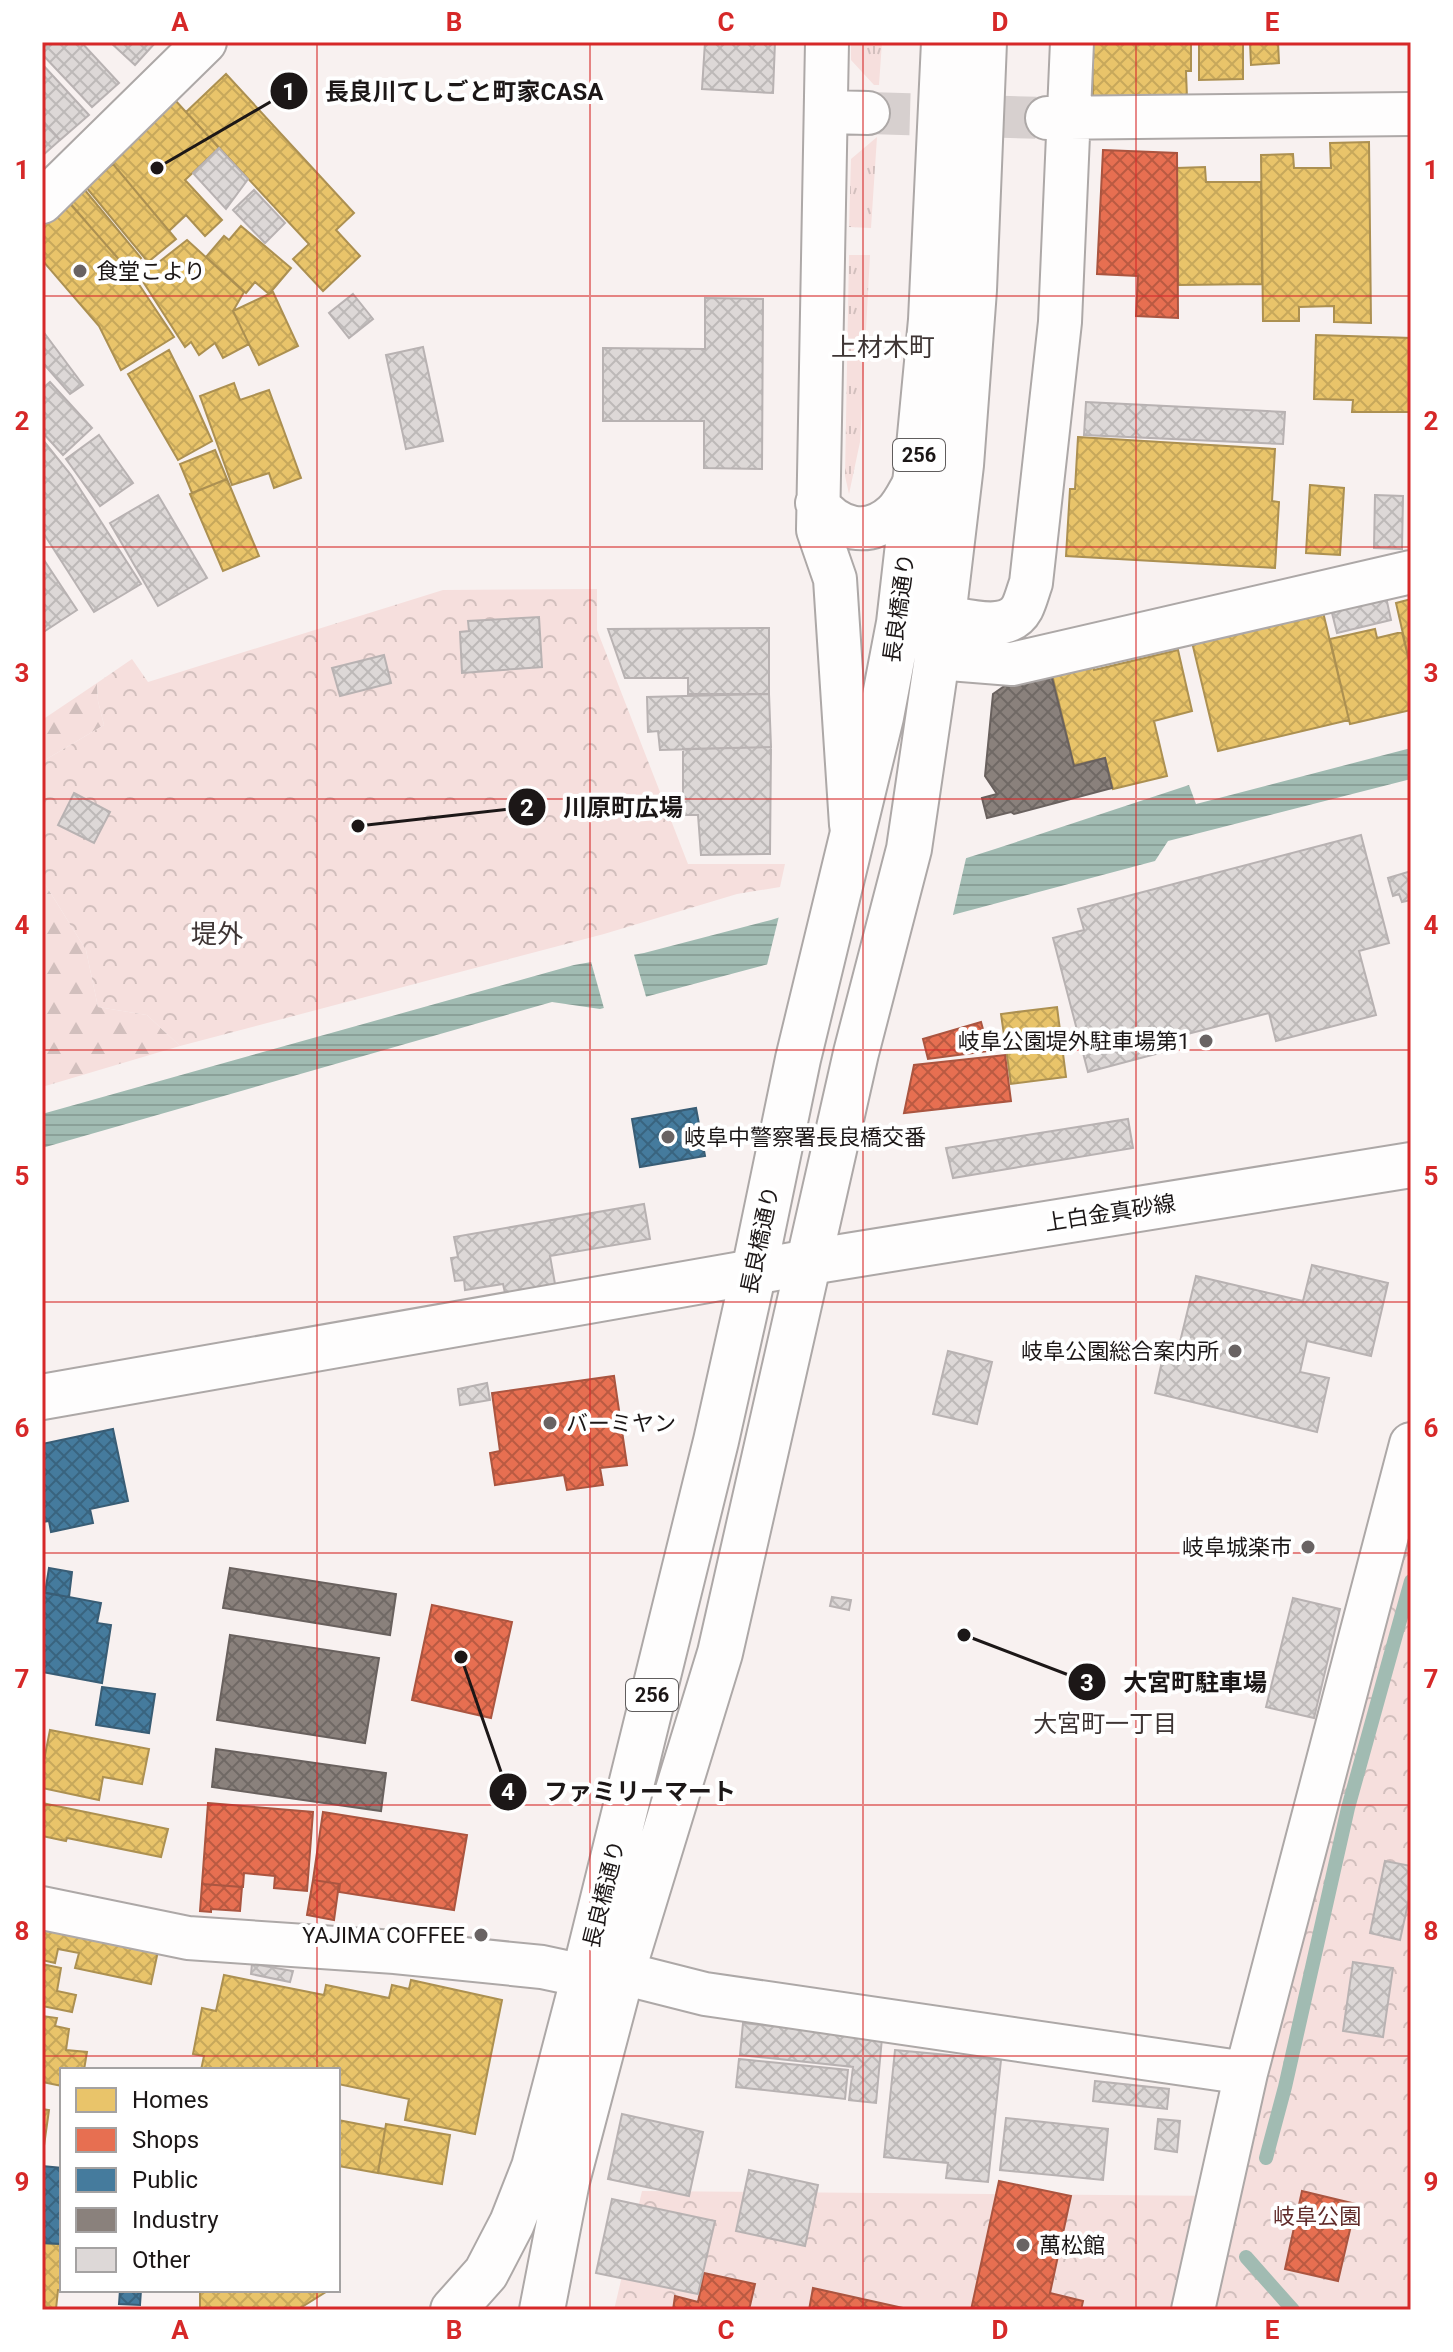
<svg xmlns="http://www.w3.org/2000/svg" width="1453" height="2352" font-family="Roboto,'Noto Sans JP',sans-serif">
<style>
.grass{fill:url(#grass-tufts)}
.forest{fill:url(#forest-firs)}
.park{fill:url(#park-crowns)}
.water{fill:url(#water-rules)}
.pier{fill:#f8f1f0}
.homes{fill:url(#homes-cross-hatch);stroke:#ac9051;stroke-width:2}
.shops{fill:url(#shops-cross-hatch);stroke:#aa5540;stroke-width:2}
.public{fill:url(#public-cross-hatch);stroke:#395d75;stroke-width:2}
.industry{fill:url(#industry-cross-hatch);stroke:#69615e;stroke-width:2}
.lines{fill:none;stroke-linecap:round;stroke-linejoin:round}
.stream{stroke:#a1bbb2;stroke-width:14}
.building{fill:url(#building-cross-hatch);stroke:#b8b2b2;stroke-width:2}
.minor-tunnel{stroke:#d7d0cf;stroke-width:42;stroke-dasharray:42 21;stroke-linecap:butt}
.minor-casing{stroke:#ada8a7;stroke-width:46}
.tertiary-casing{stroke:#ada8a7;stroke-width:48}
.secondary-casing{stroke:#ada8a7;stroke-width:48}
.trunk-casing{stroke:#ada8a7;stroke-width:48}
.minor{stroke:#fefdfd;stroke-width:42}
.tertiary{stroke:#fefdfd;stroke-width:44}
.secondary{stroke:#fefdfd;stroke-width:44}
.trunk{stroke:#fefdfd;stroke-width:44}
.grid{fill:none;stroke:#d62828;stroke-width:2;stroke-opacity:0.55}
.poi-dot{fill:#696363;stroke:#fff;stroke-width:3}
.labels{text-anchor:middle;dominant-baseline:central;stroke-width:8;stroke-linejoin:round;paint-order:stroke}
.shield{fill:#fff;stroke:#605d5d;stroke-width:2}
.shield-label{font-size:20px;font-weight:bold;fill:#1c1717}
.poi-label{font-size:22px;fill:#1c1717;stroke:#fff;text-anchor:start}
.street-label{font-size:22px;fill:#1c1717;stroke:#fff}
.park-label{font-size:22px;fill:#612c2b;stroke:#fff}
.neighbourhood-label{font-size:24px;fill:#3e3534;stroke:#fff}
.quarter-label{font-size:26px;fill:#3e3534;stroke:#fff}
.leader{fill:none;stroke:#1c1717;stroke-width:3}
.callout-dot{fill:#1c1717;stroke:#fff;stroke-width:3}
.mark-label{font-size:24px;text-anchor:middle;font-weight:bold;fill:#fff}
.callout-label{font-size:24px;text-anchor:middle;font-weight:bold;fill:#1c1717;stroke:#fff;stroke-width:8;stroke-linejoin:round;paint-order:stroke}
.neatline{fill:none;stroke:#d62828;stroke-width:3}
.grid-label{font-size:26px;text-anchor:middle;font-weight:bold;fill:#d62828}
</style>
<defs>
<pattern id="grass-tufts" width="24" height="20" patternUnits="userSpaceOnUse" patternTransform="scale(2)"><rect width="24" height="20" fill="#f6dfdd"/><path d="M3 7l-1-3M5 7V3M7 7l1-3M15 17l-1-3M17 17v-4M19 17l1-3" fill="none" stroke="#d2bfbd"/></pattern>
<pattern id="forest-firs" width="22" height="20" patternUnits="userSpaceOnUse" patternTransform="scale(2)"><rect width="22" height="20" fill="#f6dfdd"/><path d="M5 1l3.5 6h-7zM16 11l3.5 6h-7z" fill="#d2bfbd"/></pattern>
<pattern id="park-crowns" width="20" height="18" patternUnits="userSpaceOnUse" patternTransform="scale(2)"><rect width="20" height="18" fill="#f6dfdd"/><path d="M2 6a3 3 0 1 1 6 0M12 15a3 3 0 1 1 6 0" fill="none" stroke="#d2bfbd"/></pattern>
<pattern id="water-rules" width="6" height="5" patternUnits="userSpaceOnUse" patternTransform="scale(2)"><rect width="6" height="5" fill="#a1bbb2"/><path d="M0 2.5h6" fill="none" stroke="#8aa098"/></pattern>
<pattern id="homes-cross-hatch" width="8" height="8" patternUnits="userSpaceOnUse" patternTransform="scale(2)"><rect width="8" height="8" fill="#e9c46a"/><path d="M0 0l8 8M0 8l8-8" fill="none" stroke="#c7a85b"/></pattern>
<pattern id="shops-cross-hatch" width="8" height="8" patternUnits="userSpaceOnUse" patternTransform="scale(2)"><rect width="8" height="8" fill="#e76f51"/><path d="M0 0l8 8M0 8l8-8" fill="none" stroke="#ba5a42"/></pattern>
<pattern id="public-cross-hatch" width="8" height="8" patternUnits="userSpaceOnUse" patternTransform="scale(2)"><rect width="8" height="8" fill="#457b9d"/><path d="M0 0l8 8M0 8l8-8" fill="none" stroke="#39647f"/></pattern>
<pattern id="industry-cross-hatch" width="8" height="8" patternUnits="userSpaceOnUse" patternTransform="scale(2)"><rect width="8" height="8" fill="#8a817c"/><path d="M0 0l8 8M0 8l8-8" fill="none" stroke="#706965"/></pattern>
<pattern id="building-cross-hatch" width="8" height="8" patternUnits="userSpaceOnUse" patternTransform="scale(2)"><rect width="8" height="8" fill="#ddd8d7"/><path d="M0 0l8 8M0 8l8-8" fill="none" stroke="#bdb9b8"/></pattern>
</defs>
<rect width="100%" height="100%" fill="#f8f1f0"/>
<path class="grass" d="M851 42H882L879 85H874L851 60Z
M877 137 871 228 849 227 851 159Z
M849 255H870L860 442 849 494 845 476Z"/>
<path class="forest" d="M97 683 98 701 104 725 45 760 42 769V720Z
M42 879 86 950 98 1007 147 1015 180 1046 42 1087Z"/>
<path class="park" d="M597 589V630L688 864H785L780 887 737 894 604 934 180 1046 147 1015 98 1007 86 950 42 879V769L45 760 104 725 98 701 97 683 132 659 148 682 443 590Z
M1411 1456V2310H614L642 2191 1226 2196Z"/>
<path class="water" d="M1411 748V779L1168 841 1155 861 600 1009 552 1002 42 1148V1114L574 965 644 953 771 920 995 849 1189 785 1196 804Z"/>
<path class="pier" d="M967 854 952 919 766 969 780 912Z
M633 951 647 1000 605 1012 590 958Z"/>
<path class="homes" d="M1092 42H1191V71H1186L1187 98 1093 101Z
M1199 42H1243V79L1199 80Z
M1250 42H1278L1279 63 1251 65Z
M226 74 354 213 336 230 360 256 323 291 293 259 309 244 186 112Z
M174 99 219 148 185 180 222 220 205 236 186 215 169 231 108 158Z
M1369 142 1371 323 1334 322V306L1299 307V321H1263L1261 155 1293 154 1294 168H1331L1330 143Z
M113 164 176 239 148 262 86 187Z
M1205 167 1206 182H1261L1262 284 1178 285 1177 168Z
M84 189 141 258 127 269 69 202Z
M64 197 132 274 174 337 121 370 99 326 42 260V216Z
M241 226 291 268 269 294 255 282 246 293 206 257 224 236 229 240Z
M187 240 244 292 233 311 249 344 223 358 215 343 199 355 191 342 185 347 140 277Z
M273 292 298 346 259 365 233 311Z
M1316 335 1411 338 1410 412H1352L1353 400 1314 399Z
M169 350 191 394 212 441 178 460 128 374Z
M234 383 240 400 269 390 301 478 274 488 269 473 232 485 200 396Z
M1078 437 1275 449 1272 501 1279 502 1275 568 1066 556 1070 489H1075Z
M215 450 227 479 192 493 180 464Z
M227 479 259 556 223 571 190 494Z
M1310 485 1344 488 1340 555 1306 553Z
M1411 599V669L1396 603Z
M1322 608 1349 720 1218 751 1191 638Z
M1375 629 1377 638 1402 632 1411 669V710L1350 724 1330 639Z
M1178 650 1192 711 1154 721 1167 776 1113 789 1105 758 1074 765 1051 670 1092 660 1094 670Z
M1057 1007 1066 1077 1011 1084 1001 1014Z
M50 1730 149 1749 142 1784 103 1777 99 1800 42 1788V1770Z
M42 1803 168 1829 161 1857 67 1838 66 1841 42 1836Z
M42 1927 158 1951 151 1984 75 1968 79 1953 58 1949 55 1963 42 1960Z
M42 1964 61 1968 57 1991 76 1995 72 2012 42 2006Z
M224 1975 324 1995 326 1985 389 1998 392 1985 409 1989 411 1980 502 2000 475 2134 405 2120 409 2099 338 2084V2070H201L204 2056 193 2054 202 2008 216 2011Z
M42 2016 57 2018 55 2026 69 2029 66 2050 87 2052 84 2070H62V2086L42 2082Z
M42 2109 49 2110 42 2160Z
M338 2120 385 2129 378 2173 338 2166Z
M386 2124 450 2135 442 2184 378 2173Z
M42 2243 61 2244 62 2290H58L56 2309 42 2308Z
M200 2290H329L297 2310H200Z"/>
<path class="shops" d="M1103 150 1177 153 1178 318 1136 316 1138 276 1097 274Z
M981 1022 989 1051 928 1059 923 1039Z
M1005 1055 1011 1101 904 1113 914 1065Z
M614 1376 627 1465 600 1468 603 1485 567 1490 564 1475 495 1485 490 1453 500 1451 492 1393Z
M432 1605 512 1622 491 1718 412 1700Z
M208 1803 313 1812 307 1891 274 1888 275 1876 244 1873 243 1887 202 1884Z
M323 1812 467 1835 454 1910 339 1892 340 1884 313 1880Z
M313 1880 339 1884 334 1920 307 1915Z
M202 1884 242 1887 240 1911 211 1909V1912L200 1911Z
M999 2181 1071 2196 1050 2293 1083 2301 1081 2310H971Z
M1302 2191 1356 2204 1338 2281 1285 2269Z
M704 2273 755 2284 749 2310H673L675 2296 698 2302Z
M813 2288 912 2310H809Z"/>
<path class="public" d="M696 1108 705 1156 640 1167 632 1119Z
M113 1429 128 1501 90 1509 93 1523 51 1532 49 1521 42 1522V1444Z
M49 1568 72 1572 69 1597 45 1593Z
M42 1592 101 1603 97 1623 111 1625 102 1683 42 1672Z
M102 1687 155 1694 149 1733 96 1725Z
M42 2166 62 2168V2258H60L61 2244 42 2243Z
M120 2290H141L140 2305 119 2304Z"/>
<path class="industry" d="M1051 674 1074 766 1105 758 1112 788 1014 814 1011 812 987 818 982 798 997 794 985 776 993 694 1006 685Z
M230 1568 396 1594 390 1635 223 1608Z
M230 1635 379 1658 365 1743 217 1720Z
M216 1749 386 1773 381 1811 212 1787Z"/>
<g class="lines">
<path class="stream" d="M1266 2158 1285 2087 1348 1808 1411 1581
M1246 2257 1293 2310"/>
</g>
<path class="building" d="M42 42H81L119 83 92 107 42 54Z
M110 42H156L135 65Z
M705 42H775L773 93 702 89Z
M42 64 89 115 60 140 42 120Z
M42 120 60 140 42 156Z
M219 148 248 179 226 209 193 173Z
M254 190 285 223 265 243 233 210Z
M353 294 373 319 349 338 329 313Z
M705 298 763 299 762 469 704 468V421H603V348L705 349Z
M42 330 83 385 70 394 42 362Z
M423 347 443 441 406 449 386 355Z
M50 382 92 428 63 455 42 432V389Z
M1086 402 1285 412 1283 444 1084 435Z
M99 435 133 483 100 506 66 459Z
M42 439 71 475 141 584 94 612 42 531Z
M158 495 207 578 158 606 110 523Z
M1375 495 1403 496 1402 549 1374 548Z
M42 557 77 610 42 633Z
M1386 597 1391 620 1337 633 1331 609Z
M539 617 542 667 462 673 460 632 469 631 468 621Z
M769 628V694H688V678H625L608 629Z
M384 655 391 683 340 696 332 668Z
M769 694 771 747 660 750 658 731 648 732 647 697Z
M771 747 770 854 701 855 698 815H683V749Z
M74 793 110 812 94 843 58 825Z
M1361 835 1389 943 1359 951 1376 1015 1276 1041 1269 1013 1164 1040 1167 1051 1088 1072 1053 938 1084 930 1078 909Z
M1411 871V900L1402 902 1399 894 1393 896 1388 878Z
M1128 1119 1133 1148 953 1178 946 1148Z
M644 1204 650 1239 550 1256 555 1284 505 1293 503 1284 465 1290 464 1280 455 1281 451 1258 458 1257 454 1237Z
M1312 1265 1388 1283 1371 1356 1307 1341 1300 1372 1329 1378 1317 1432 1155 1393 1166 1343 1179 1346 1196 1276 1303 1301Z
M948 1351 992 1362 977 1424 933 1414Z
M487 1383 490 1400 460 1405 458 1389Z
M832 1597 851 1600 849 1610 830 1606Z
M1293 1598 1340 1609 1314 1718 1266 1707Z
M1385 1861 1411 1866V1890L1400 1940 1370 1933Z
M1353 1962 1393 1968 1383 2037 1343 2031Z
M252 1964 293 1971 290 1982 251 1974Z
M743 2023 882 2038 876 2103 849 2100 853 2067 740 2055Z
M895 2050 1001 2060 988 2182 946 2178 948 2163 884 2157Z
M739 2059 848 2070 845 2099 736 2087Z
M1095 2081 1169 2089 1167 2109 1093 2101Z
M622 2114 703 2132 689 2196 608 2179Z
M1006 2118 1108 2129 1103 2180 1000 2170Z
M1158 2119 1180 2121 1177 2152 1155 2149Z
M749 2170 818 2185 805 2246 736 2231Z
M612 2199 715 2221 698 2294 596 2273Z"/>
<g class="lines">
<path class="minor-tunnel" d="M868 113 1047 118"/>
<g class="minor-casing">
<path id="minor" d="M827 42 818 530 835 579 851 825
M826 112 868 113
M1047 118 1411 114
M42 202 205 42
M817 503C837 530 868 538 894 514 903 506 909 492 915 482
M943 617C967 620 1008 634 1022 608 1026 600 1028 591 1031 583L1060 322 1072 42
M937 658 1012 664 1411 572
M42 1908 188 1938 395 1952 542 1967 584 1976
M622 1973 705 1994 1246 2073
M1193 2310 1246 2073 1411 1444"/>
</g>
<g class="tertiary-casing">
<path id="tertiary" d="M42 1397 810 1262"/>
</g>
<g class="secondary-casing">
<path id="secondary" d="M810 1262 1411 1165"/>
</g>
<g class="trunk-casing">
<path id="trunk" d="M453 2310 486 2273 512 2223 534 2167 584 1976 716 1441 754 1271 798 1059 881 717 899 623 918 457 931 320 944 42
M542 2310 567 2181 622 1973 720 1653 856 1053 909 849 943 617 961 465 974 290 984 42"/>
</g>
<use href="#minor" class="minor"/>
<use href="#tertiary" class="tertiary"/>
<use href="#secondary" class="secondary"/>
<use href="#trunk" class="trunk"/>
</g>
<path class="grid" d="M317 42V2070M590 42V2310M863 42V2310M1136 42V2310M42 296H1411M42 547H1411M42 799H1411M42 1050H1411M42 1302H1411M42 1553H1411M42 1805H1411M42 2056H1411M317 2290V2310"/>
<g class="poi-dot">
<circle cx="80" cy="271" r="8"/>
<circle cx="1206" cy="1041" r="8"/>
<circle cx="668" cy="1137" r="8"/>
<circle cx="1235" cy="1351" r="8"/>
<circle cx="550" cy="1423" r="8"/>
<circle cx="1308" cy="1547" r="8"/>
<circle cx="481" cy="1935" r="8"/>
<circle cx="1023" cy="2245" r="8"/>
</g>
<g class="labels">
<g class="shield">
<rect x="893" y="439" width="52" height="32" rx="6"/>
<rect x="626" y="1679" width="52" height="32" rx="6"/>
</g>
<g class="shield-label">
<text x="919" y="455">256</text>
<text x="652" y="1695">256</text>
</g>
<g class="poi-label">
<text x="96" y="271">食堂こより</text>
<text x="1190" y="1041" text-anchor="end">岐阜公園堤外駐車場第1</text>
<text x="684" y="1137">岐阜中警察署長良橋交番</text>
<text x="1219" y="1351" text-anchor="end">岐阜公園総合案内所</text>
<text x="566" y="1423">バーミヤン</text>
<text x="1292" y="1547" text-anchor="end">岐阜城楽市</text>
<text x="465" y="1935" text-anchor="end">YAJIMA COFFEE</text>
<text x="1039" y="2245">萬松館</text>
</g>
<g class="street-label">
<text transform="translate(899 608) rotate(-82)">長良橋通り</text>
<text transform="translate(1110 1213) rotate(-9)">上白金真砂線</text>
<text transform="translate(760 1240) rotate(-78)">長良橋通り</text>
<text transform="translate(604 1894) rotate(-76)">長良橋通り</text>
</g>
<g class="park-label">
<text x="1317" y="2216">岐阜公園</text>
</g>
<g class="neighbourhood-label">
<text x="1105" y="1724">大宮町一丁目</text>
</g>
<g class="quarter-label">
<text x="883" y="347">上材木町</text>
<text x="217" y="934">堤外</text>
</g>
</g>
<path class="leader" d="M157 168L289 91M358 826L527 807M964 1635L1087 1682M461 1657L508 1792"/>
<g class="callout-dot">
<circle cx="157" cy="168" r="8"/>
<circle cx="358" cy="826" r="8"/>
<circle cx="964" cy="1635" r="8"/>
<circle cx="461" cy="1657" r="8"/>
<circle cx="289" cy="91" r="20"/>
<circle cx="527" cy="807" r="20"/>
<circle cx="1087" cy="1682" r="20"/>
<circle cx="508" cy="1792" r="20"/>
</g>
<g class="mark-label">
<text x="289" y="100">1</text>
<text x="527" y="816">2</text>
<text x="1087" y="1691">3</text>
<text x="508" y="1800">4</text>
</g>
<g class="callout-label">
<text x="464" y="100">長良川てしごと町家CASA</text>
<text x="623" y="816">川原町広場</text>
<text x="1195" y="1691">大宮町駐車場</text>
<text x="640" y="1800">ファミリーマート</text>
</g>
<rect width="1453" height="2352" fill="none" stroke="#ffffff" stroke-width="88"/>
<rect x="60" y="2068" width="280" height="224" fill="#ffffff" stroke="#a4a2a2" stroke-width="2"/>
<rect x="76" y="2088" width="40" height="24" fill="#e9c46a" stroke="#a4a2a2" stroke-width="2"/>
<text x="132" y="2108" font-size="24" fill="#1c1717">Homes</text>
<rect x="76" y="2128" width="40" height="24" fill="#e76f51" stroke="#a4a2a2" stroke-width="2"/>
<text x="132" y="2148" font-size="24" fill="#1c1717">Shops</text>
<rect x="76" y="2168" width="40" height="24" fill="#457b9d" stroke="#a4a2a2" stroke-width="2"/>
<text x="132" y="2188" font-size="24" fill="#1c1717">Public</text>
<rect x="76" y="2208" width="40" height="24" fill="#8a817c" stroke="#a4a2a2" stroke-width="2"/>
<text x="132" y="2228" font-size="24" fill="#1c1717">Industry</text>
<rect x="76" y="2248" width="40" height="24" fill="#ddd8d7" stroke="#a4a2a2" stroke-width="2"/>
<text x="132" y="2268" font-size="24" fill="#1c1717">Other</text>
<rect x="44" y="44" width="1365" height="2264" class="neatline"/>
<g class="grid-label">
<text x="180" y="31">A</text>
<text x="454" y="31">B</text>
<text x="726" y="31">C</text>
<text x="1000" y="31">D</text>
<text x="1272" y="31">E</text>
<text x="22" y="179">1</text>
<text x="1431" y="179">1</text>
<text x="22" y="430">2</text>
<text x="1431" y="430">2</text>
<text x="22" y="682">3</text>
<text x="1431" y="682">3</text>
<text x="22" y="934">4</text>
<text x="1431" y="934">4</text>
<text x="22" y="1185">5</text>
<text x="1431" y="1185">5</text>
<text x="22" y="1437">6</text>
<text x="1431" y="1437">6</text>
<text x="22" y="1688">7</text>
<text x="1431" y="1688">7</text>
<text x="22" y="1940">8</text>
<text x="1431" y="1940">8</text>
<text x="22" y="2191">9</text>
<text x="1431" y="2191">9</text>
<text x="180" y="2339">A</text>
<text x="454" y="2339">B</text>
<text x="726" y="2339">C</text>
<text x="1000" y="2339">D</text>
<text x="1272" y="2339">E</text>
</g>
</svg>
